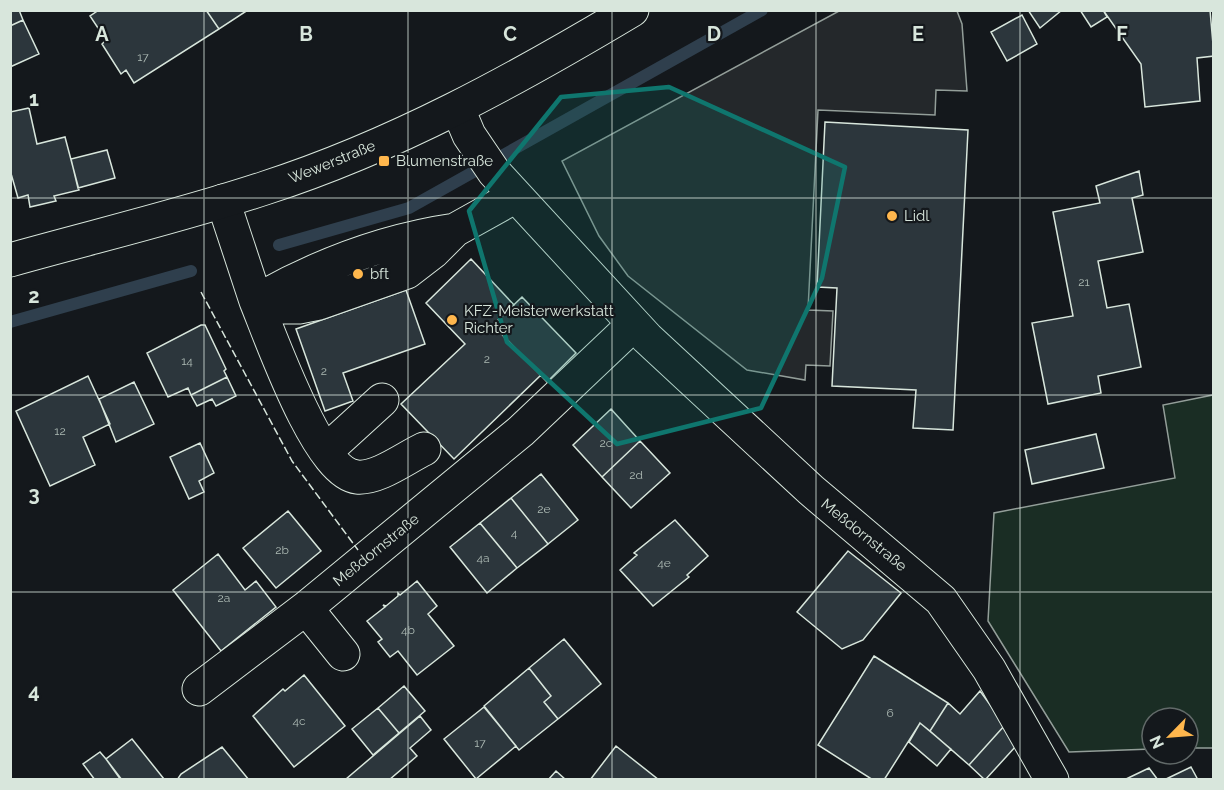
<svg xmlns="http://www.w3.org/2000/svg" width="1224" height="790" font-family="Raleway,sans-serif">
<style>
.green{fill:#1a2d24;stroke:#939e99;stroke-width:1.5}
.parking{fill:#24282b;stroke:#939e99;stroke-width:1.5}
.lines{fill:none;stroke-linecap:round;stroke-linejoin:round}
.stream{stroke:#2f3f4d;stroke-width:12}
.building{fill:#2c363c;stroke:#d8e6dc;stroke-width:1.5}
.minor-casing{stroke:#d8e6dc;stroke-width:35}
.major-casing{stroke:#d8e6dc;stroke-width:35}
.minor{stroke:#14181c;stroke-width:33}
.major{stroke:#14181c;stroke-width:33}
.fence{stroke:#d8e6dc;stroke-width:1.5;stroke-dasharray:8 3;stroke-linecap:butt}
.marked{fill:#0f766e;fill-opacity:0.2;stroke:#0f766e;stroke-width:4.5;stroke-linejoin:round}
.grid{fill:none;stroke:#d8e6dc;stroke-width:1.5;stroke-opacity:0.55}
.poi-dot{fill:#ffb74d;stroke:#14181c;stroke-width:2}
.labels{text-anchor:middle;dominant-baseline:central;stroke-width:4.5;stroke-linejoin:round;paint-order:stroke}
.number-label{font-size:12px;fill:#adbab4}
.poi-label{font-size:15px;fill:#d8e6dc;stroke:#14181c;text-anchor:start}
.street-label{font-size:15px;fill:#d8e6dc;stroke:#14181c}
.grid-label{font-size:20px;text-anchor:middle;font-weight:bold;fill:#d8e6dc;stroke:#14181c;stroke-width:4.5;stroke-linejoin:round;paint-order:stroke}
</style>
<rect width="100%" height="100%" fill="#14181c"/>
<path class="green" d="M1213 395V748H1188V718H1152V749L1069 752 988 621 994 513 1175 478 1163 405Z"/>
<path class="parking" d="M839 11H957L962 24 967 91 936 90 935 115 818 110 808 310 833 311 830 366 806 365 805 380 747 370 628 276 599 236 562 161Z"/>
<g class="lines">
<path class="stream" d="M279 245 409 208 762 10
M10 322 191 271"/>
</g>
<path class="building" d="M10 10H19L23 20 10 26Z
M99 10H206L219 29 134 83 126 70 121 74 102 44 106 40 90 16Z
M206 10H248L219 29Z
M1028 10H1062L1040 28Z
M1080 10H1103L1107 17 1091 27Z
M1103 10H1210L1214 56 1197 58 1200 101 1145 107 1141 64Z
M1022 15 1037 44 1007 61 991 32Z
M23 20 39 54 10 67V26Z
M29 108 37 144 65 137 79 190 54 196 56 201 30 207 28 195 18 198 10 170V112Z
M825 122 968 130 953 430 913 428 916 390 832 386 837 288 817 287Z
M107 150 115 178 78 188 71 159Z
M1139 171 1143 195 1132 198 1143 252 1098 261 1107 308 1129 304 1141 367 1098 376 1101 393 1048 404 1032 323 1073 316 1053 212 1100 203 1096 186Z
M471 259 514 305 493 325 541 375 454 459 401 404 465 344 426 303Z
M406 290 425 344 343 373 353 401 325 411 296 329Z
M522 297 576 353 547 382 493 325Z
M201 325H205L226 369 224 371 227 377 191 395 188 388 168 397 147 353Z
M88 376 110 424 83 437 95 465 50 486 16 411Z
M227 377 236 396 216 406 212 399 197 406 191 395Z
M134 382 154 424 116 442 99 399Z
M611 409 640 441 602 477 573 445Z
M1096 434 1104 468 1032 484 1025 450Z
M640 441 670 473 631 508 602 477Z
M200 443 214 473 199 481 204 492 189 499 170 457Z
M541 474 578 520 548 544 511 498Z
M511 498 548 544 517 568 480 523Z
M288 511 321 551 276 588 243 548Z
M675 520 708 556 687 575 689 577 653 606 620 570 637 555 634 553Z
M480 523 517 568 487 593 450 547Z
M848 551 901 593 863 640 842 649 797 612Z
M218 554 245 590 256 581 276 607 221 651 173 590Z
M417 581 437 606 428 614 454 646 417 675 398 651 390 657 378 642 382 639 367 621 385 607 383 605 386 606 398 596V593L400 595Z
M564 639 601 684 558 719 544 702 551 696 529 668Z
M874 656 948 703 930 731 920 723 884 780H873L818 745Z
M529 668 551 696 544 702 558 719 519 750 484 706Z
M304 675 345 726 294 767 253 716 283 689 285 691Z
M404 686 425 711 399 733 378 708Z
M980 691 1005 725 969 765 930 731 948 703 960 714Z
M484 707 516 746 476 779 444 739Z
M378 708 399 733 373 755 352 729Z
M420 716 431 730 410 748 417 756 389 780 346 779Z
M920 723 951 749 937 766 909 742Z
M1005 725 1017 745 985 780 969 765Z
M132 739 164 779 162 780H122L106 759Z
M616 746 659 780H590Z
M222 747 249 780H177L181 774Z
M100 752 106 759 121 780H95L83 764Z
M1191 767 1198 780H1164Z
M1149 768 1158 780H1124Z
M556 771 566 780H548Z"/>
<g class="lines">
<g class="minor-casing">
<path id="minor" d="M458 109 469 135 494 172 647 338 811 490 941 600 989 669 1052 780
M223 201 256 301 280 307H299L319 303 407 272 433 252 455 230 516 196
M424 449C405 458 378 479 357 477 318 473 270 335 256 301 317 266 386 240 455 230
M326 451 382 400
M306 608 343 654
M199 689 306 608 521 431 634 324"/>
</g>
<g class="major-casing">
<path id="major" d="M10 260C95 236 181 216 265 188 395 146 515 80 632 10"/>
</g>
<use href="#minor" class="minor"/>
<use href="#major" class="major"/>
<path class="fence" d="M201 292 292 461 358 550"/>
</g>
<path class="marked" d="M669 87 845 167 822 278 761 408 617 444 507 342 469 211 561 97Z"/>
<path class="grid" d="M204 10V780M408 10V780M612 10V780M816 10V780M1020 10V780M10 198H1214M10 395H1214M10 592H1214"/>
<g class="poi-dot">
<rect x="378" y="155" width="12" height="12" rx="3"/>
<circle cx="892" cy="216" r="6"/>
<circle cx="358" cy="274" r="6"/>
<circle cx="452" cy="320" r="6"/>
</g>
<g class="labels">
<g class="number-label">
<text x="143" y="57">17</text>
<text x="1084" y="282">21</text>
<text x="487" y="359">2</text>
<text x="187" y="361">14</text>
<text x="324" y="371">2</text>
<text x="60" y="431">12</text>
<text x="606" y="443">2c</text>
<text x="636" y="475">2d</text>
<text x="544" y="509">2e</text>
<text x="514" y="533">4</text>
<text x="282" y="550">2b</text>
<text x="483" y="558">4a</text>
<text x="664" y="563">4e</text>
<text x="224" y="598">2a</text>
<text x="408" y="630">4b</text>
<text x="890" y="713">6</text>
<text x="299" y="721">4c</text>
<text x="480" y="743">17</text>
</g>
<g class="poi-label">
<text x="396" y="161">Blumenstraße</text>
<text x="904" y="216">Lidl</text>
<text x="370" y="274">bft</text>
<text x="464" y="311">KFZ-Meisterwerkstatt<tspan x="464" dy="17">Richter</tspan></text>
</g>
<g class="street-label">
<text transform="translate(332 162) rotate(-22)">Wewerstraße</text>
<text transform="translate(864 535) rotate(39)">Meßdornstraße</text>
<text transform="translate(376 550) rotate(-39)">Meßdornstraße</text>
</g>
</g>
<g class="grid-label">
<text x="102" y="41">A</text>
<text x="306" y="41">B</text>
<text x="510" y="41">C</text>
<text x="714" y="41">D</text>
<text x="918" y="41">E</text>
<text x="1122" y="41">F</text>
<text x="34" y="106">1</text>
<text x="34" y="303">2</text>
<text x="34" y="501">3</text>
<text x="34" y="698">4</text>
</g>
<rect width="1224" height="790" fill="none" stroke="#d8e6dc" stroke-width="24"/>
<g transform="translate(1170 736) rotate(245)"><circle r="28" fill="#14181c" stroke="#626a69" stroke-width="1.5"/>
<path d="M0-4.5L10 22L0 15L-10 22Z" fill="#ffb74d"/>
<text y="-9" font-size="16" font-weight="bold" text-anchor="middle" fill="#d8e6dc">N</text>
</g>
</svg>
